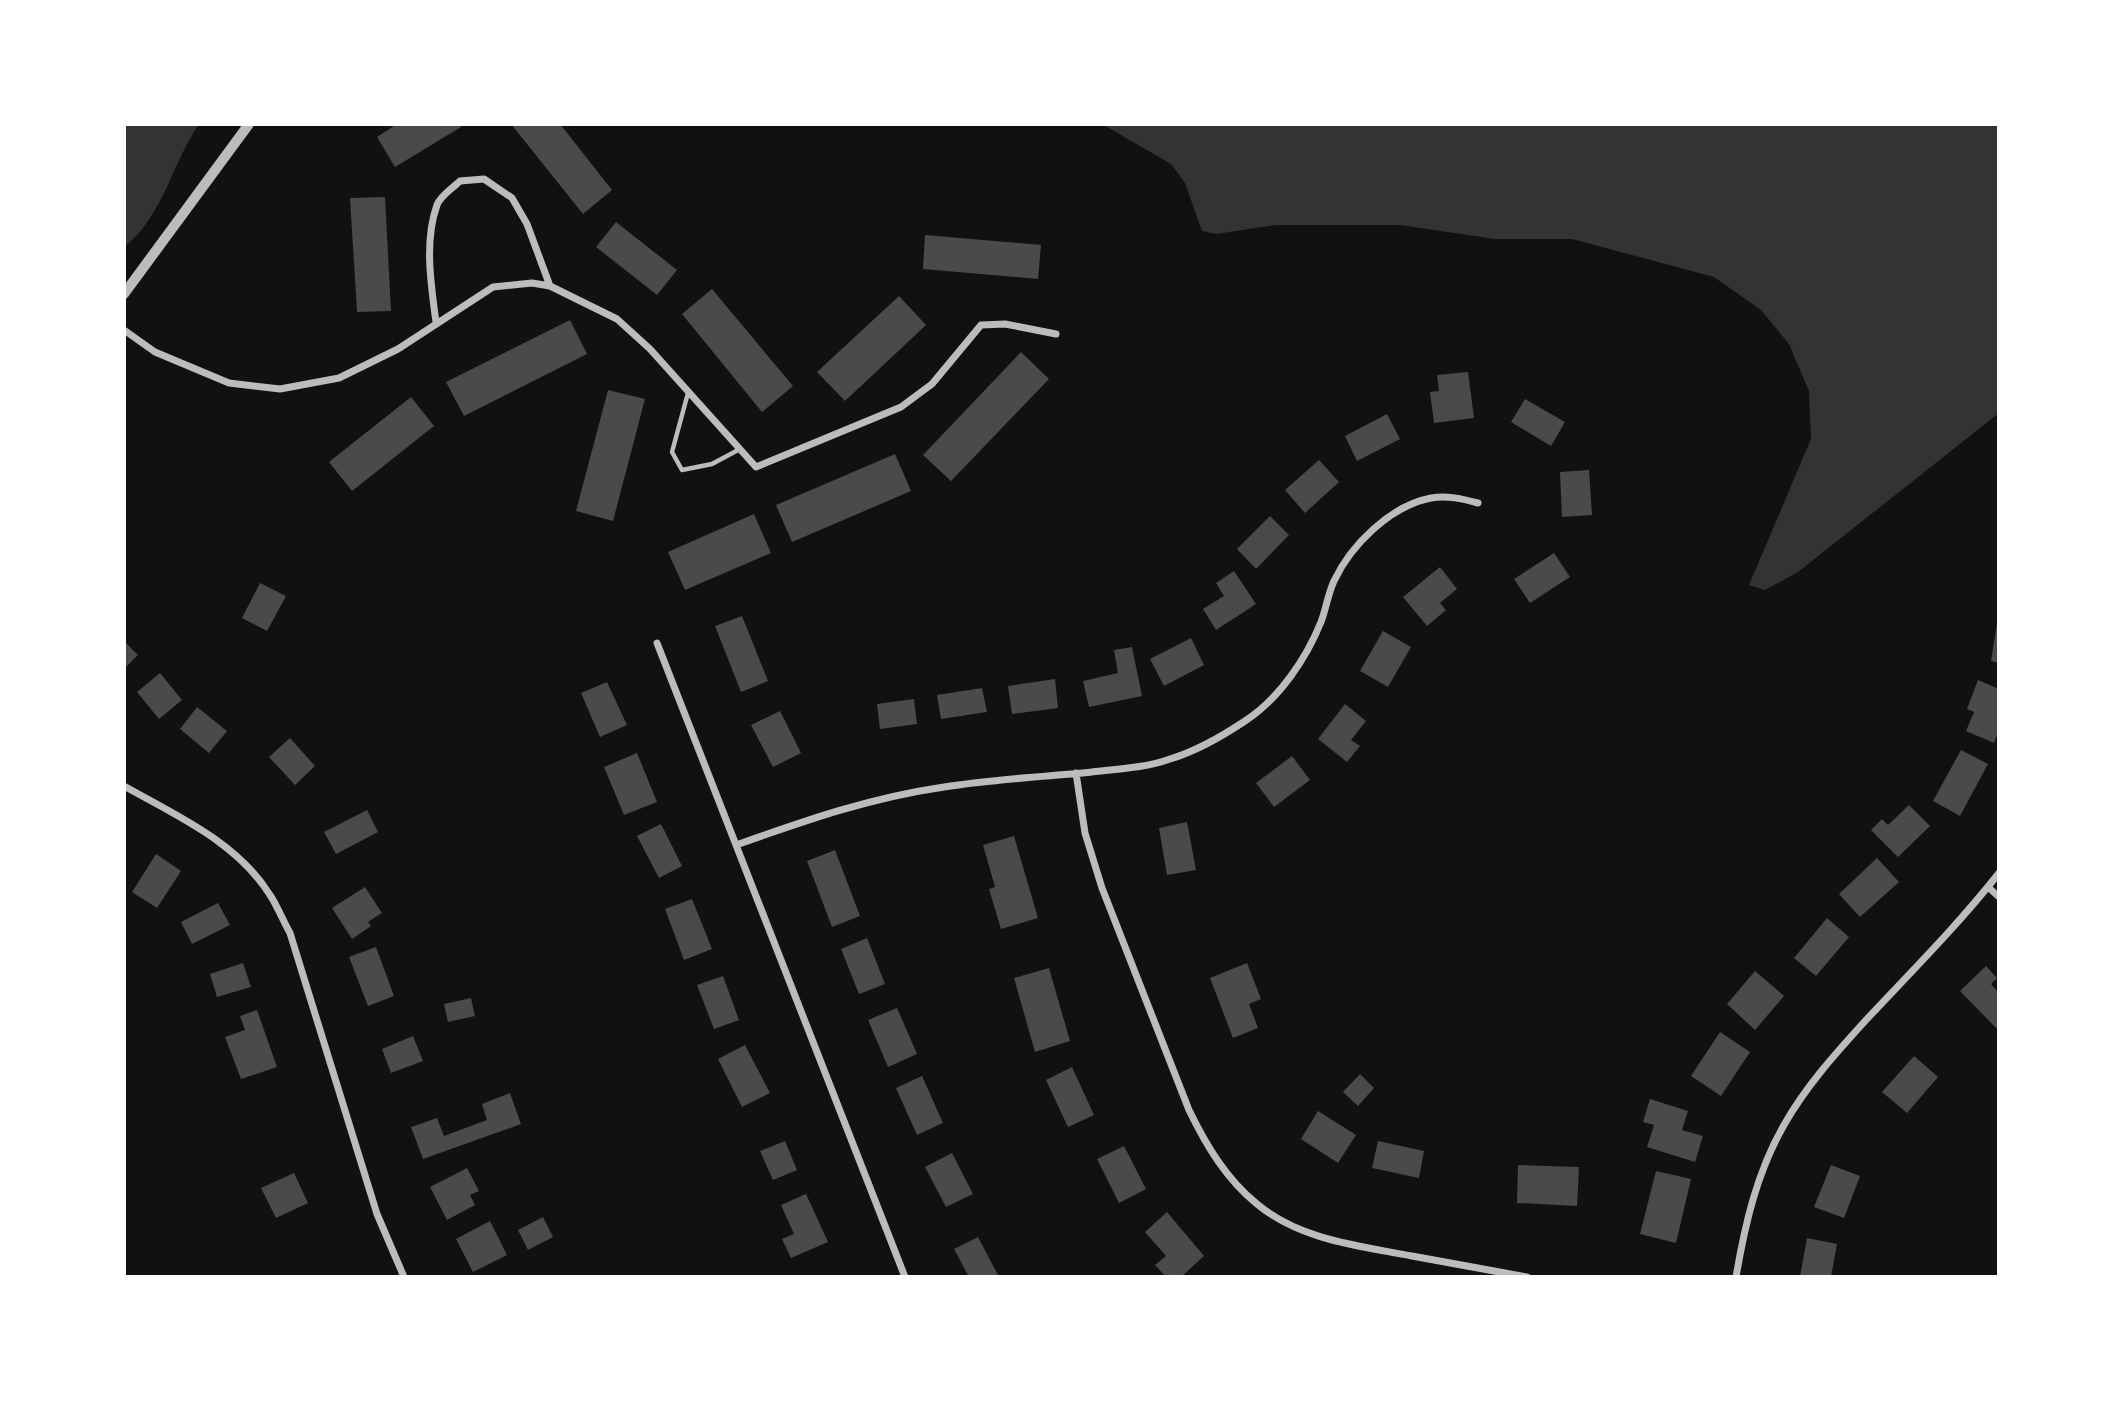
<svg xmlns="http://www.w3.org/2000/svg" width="2123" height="1401" font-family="Montserrat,sans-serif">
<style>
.water{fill:#333}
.building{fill:#4a4a4a}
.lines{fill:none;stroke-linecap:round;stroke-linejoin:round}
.service{stroke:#bcbcbc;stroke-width:4.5}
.minor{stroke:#bcbcbc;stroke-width:7}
.tertiary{stroke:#bcbcbc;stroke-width:10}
</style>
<rect width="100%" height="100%" fill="#111"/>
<path class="water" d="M124 124H199C172 163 163 217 124 247Z
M1102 124H1999V413L1798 572 1765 590 1749 585 1811 439 1809 391 1789 344 1761 310 1714 277 1572 239H1495L1400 225H1276L1216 234 1202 231 1185 183 1171 164Z"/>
<path class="building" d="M397 124H459L461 127 395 167 377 137Z
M511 124H560L612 190 583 214Z
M385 197 391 311 357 312 350 198Z
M616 222 677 270 657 295 596 247Z
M925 235 1041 245 1038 279 923 269Z
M712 289 793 386 762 412 682 314Z
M899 296 926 325 845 401 817 372Z
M570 320 587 354 464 416 446 382Z
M1021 352 1049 379 951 481 923 455Z
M1468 372 1474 418 1434 423 1430 392 1439 391 1437 375Z
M608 390 645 399 613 521 576 511Z
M411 397 434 426 352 491 329 462Z
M1525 399 1565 422 1551 446 1511 422Z
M1387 414 1400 439 1357 461 1345 436Z
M895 454 911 491 792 542 776 505Z
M1319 460 1339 482 1305 513 1285 490Z
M1589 470 1592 515 1562 517 1560 472Z
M754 514 771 553 685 590 668 552Z
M1270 516 1289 535 1256 569 1237 549Z
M1554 553 1570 577 1530 603 1514 579Z
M1440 567 1457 589 1440 603 1446 610 1427 626 1403 597Z
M1234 571 1256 604 1216 630 1203 609 1224 596 1216 583Z
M260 583 286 596 267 631 242 618Z
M742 616 768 681 741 692 715 626Z
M1997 623H1999V663L1991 661Z
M1383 631 1411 647 1388 687 1360 671Z
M1191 638 1204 665 1164 686 1150 659Z
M124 641 138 655 124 669Z
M1132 647 1142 696 1089 707 1083 681 1118 673 1114 650Z
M160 673 182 700 159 719 137 692Z
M1055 679 1058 708 1012 714 1008 686Z
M1978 680 1999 689V730L1994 743 1966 731 1974 712 1967 709Z
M607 682 627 725 600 737 581 693Z
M982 688 987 712 941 719 937 695Z
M914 699 917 724 880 729 877 704Z
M1345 704 1366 721 1351 740 1360 746 1347 762 1318 739Z
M197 707 227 731 209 753 180 729Z
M780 711 801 753 773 767 751 725Z
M290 738 315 766 295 785 269 757Z
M1961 750 1988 764 1960 816 1933 801Z
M637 753 657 802 624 815 604 767Z
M1292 756 1310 780 1274 807 1256 783Z
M1909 805 1930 826 1898 857 1871 830 1882 819 1888 825Z
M367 810 378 832 336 854 324 832Z
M1187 822 1196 870 1167 875 1159 828Z
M661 824 682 866 659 878 637 836Z
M1014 836 1038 918 1001 929 989 889 995 887 983 845Z
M835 850 860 916 832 927 807 861Z
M156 854 181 871 157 908 132 892Z
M1877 858 1899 882 1860 917 1839 894Z
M365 887 382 913 368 922 371 926 352 939 332 908Z
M692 899 712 949 684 960 665 909Z
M218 903 230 925 192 944 181 922Z
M1827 918 1849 937 1816 976 1794 958Z
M867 938 885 984 859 994 841 949Z
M376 947 394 996 368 1006 349 957Z
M243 963 251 987 217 997 210 974Z
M1247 963 1261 999 1249 1004 1258 1028 1233 1038 1210 978Z
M1986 966 1997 978 1991 984 1999 993V1031L1960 991Z
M1049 968 1070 1041 1035 1052 1014 978Z
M1755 971 1784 996 1755 1030 1727 1004Z
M723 976 739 1020 714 1029 697 985Z
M471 998 475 1016 448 1022 444 1004Z
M897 1008 917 1054 888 1067 868 1020Z
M257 1010 277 1067 241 1079 225 1037 245 1030 240 1016Z
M1720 1032 1750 1052 1721 1096 1691 1076Z
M413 1036 423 1061 391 1073 382 1049Z
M745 1045 770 1093 742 1107 718 1059Z
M1914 1056 1938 1077 1907 1113 1882 1092Z
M1072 1067 1094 1115 1068 1127 1046 1080Z
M1360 1074 1374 1088 1358 1106 1343 1092Z
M922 1076 943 1123 917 1135 896 1088Z
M510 1093 521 1124 423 1159 411 1127 437 1118 444 1136 487 1120 482 1104Z
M1650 1099 1688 1111 1682 1130 1703 1136 1695 1162 1647 1147 1654 1125 1643 1122Z
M1318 1111 1356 1135 1338 1163 1301 1139Z
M785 1141 797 1170 773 1180 760 1151Z
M1378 1141 1424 1151 1419 1178 1372 1168Z
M1124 1146 1146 1189 1119 1203 1097 1159Z
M952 1153 973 1194 946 1207 925 1167Z
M1518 1165 1579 1167 1577 1206 1517 1203Z
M1831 1165 1860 1176 1844 1218 1814 1207Z
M467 1168 479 1191 470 1195 475 1205 447 1220 430 1187Z
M1656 1171 1691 1179 1676 1243 1640 1234Z
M294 1173 308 1203 276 1218 261 1188Z
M806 1194 828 1242 791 1258 782 1239 794 1234 781 1205Z
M1167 1212 1204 1256 1181 1277H1166L1155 1265 1166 1256 1145 1232Z
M543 1217 553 1237 528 1250 518 1230Z
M490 1221 507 1255 473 1272 456 1239Z
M978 1237 999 1277H969L954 1249Z
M1807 1238 1837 1244 1831 1277H1800Z"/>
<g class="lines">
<path class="service" d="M688 393 672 452 682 470 712 464 740 449"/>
<path class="minor" d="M436 322C431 285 424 241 437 205 440 196 453 188 460 181L484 179 512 198 527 224 550 286
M124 330 155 352 229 383 280 389 339 378 398 349 493 287 532 283 550 286 617 319 650 349 756 467 901 407 932 384 981 325 1005 324 1056 334
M657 643 905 1277
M1076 773 1085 833 1102 888 1189 1110C1206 1145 1226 1179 1257 1204 1300 1240 1359 1246 1412 1256 1450 1263 1489 1270 1527 1277
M124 786C177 816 237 842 270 895 278 907 283 921 290 933L377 1214 404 1277
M736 845C807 820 869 798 944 787 993 779 1043 777 1092 772 1118 769 1145 768 1170 759 1197 751 1221 737 1245 721 1279 699 1306 659 1321 622 1326 609 1328 594 1334 581 1351 545 1390 506 1431 498 1447 495 1463 499 1478 503
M1988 887 1999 897
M1736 1277C1745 1224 1757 1172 1784 1125 1806 1086 1836 1053 1866 1020 1911 972 1958 925 1999 873"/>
<path class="tertiary" d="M124 294 249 124"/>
</g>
<rect width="2123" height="1401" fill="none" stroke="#ffffff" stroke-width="252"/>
</svg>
